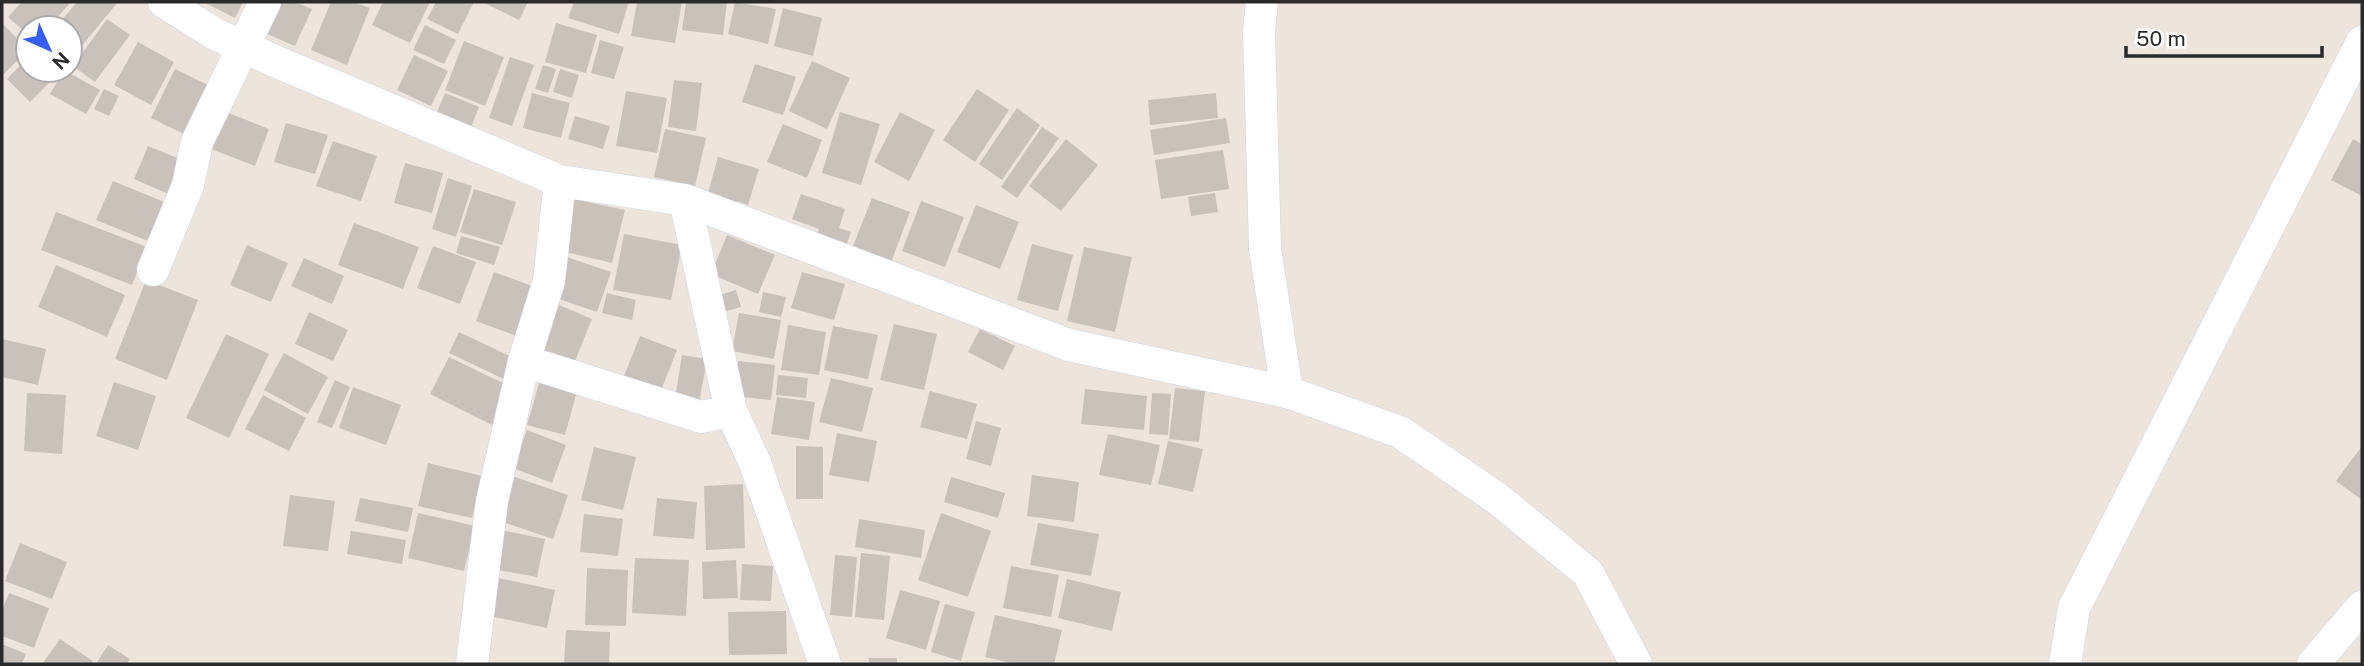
<svg xmlns="http://www.w3.org/2000/svg" width="2364" height="666" font-family="'Public Sans',sans-serif">
<style>
.building{fill:#c8c2bb}
.lines{fill:none;stroke-linecap:round;stroke-linejoin:round}
.street-casing{stroke:#d0d4e3;stroke-width:33}
.street{stroke:#fff;stroke-width:32}
</style>
<rect width="100%" height="100%" fill="#ede5db"/>
<path class="building" d="M22 2H71L48 28H28V35L8 17Z
M77 2H118L70 60V28H55Z
M203 2H243L235 18Z
M273 2H295L312 9 295 46 260 31Z
M331 2H353L370 8 347 65 311 50Z
M383 2H430L410 43 372 25Z
M436 2H474L458 34 427 19Z
M482 2H528L519 20Z
M574 2H629L619 34 568 18Z
M637 2H682L675 43 631 36Z
M686 2H727L723 35 682 30Z
M735 2 776 9 768 44 728 34Z
M783 8 822 18 813 56 774 46Z
M107 19 130 35 95 82 73 66Z
M556 23 597 35 586 73 545 62Z
M4 25 28 50 2 76V27Z
M425 25 456 40 444 64 413 50Z
M600 40 624 47 614 79 591 73Z
M464 41 504 57 485 106 445 90Z
M138 42 174 62 151 105 114 85Z
M414 55 448 71 431 106 397 90Z
M28 57V70H62L30 102 7 79Z
M510 57 534 65 512 126 489 118Z
M812 61 850 78 827 129 789 111Z
M755 64 796 77 783 115 742 102Z
M543 65 556 69 548 93 535 89Z
M175 69 208 85 184 134 151 118Z
M560 69 579 75 572 98 553 92Z
M64 70 100 90 86 114 50 94Z
M674 80 702 83 696 131 668 127Z
M104 89 119 96 109 116 94 109Z
M977 89 1009 110 975 162 943 140Z
M626 91 667 98 657 153 616 146Z
M445 93 479 107 468 135 433 122Z
M532 93 570 103 561 138 523 128Z
M1216 93 1218 118 1150 125 1148 100Z
M1017 108 1040 125 1002 180 979 164Z
M226 112 269 129 255 166 211 149Z
M840 112 880 124 861 185 822 173Z
M900 112 935 130 909 181 874 162Z
M575 116 610 126 603 149 568 139Z
M1226 118 1230 143 1154 155 1150 130Z
M286 123 328 135 315 174 274 162Z
M783 124 822 140 807 178 767 162Z
M1042 127 1059 138 1017 198 1001 187Z
M665 129 706 138 695 186 654 177Z
M1066 139 1098 165 1061 211 1029 186Z
M2353 139 2362 144V196L2331 180Z
M333 141 377 156 361 201 316 186Z
M148 146 187 162 173 196 134 179Z
M1223 150 1229 189 1161 199 1155 160Z
M718 157 759 169 748 205 737 201 734 211 708 193Z
M405 163 443 173 432 213 394 203Z
M448 178 472 186 456 237 432 229Z
M113 181 169 204 153 243 96 220Z
M474 189 516 202 502 245 460 232Z
M1215 193 1218 212 1191 216 1188 197Z
M801 194 845 209 839 228 851 232 845 249 816 238 819 229 792 219Z
M872 198 910 212 890 265 851 251Z
M574 199 625 210 612 263 562 251Z
M921 201 964 217 945 267 902 251Z
M976 205 1019 222 1000 269 957 252Z
M56 212 147 247 132 285 41 250Z
M354 223 419 247 403 289 338 265Z
M624 234 682 245 671 300 613 290Z
M727 235 775 255 758 294 711 274Z
M461 236 500 247 494 265 456 253Z
M1032 244 1073 255 1058 311 1017 300Z
M247 245 288 263 271 302 230 285Z
M433 246 476 262 460 304 417 288Z
M1084 247 1132 257 1115 332 1067 321Z
M564 256 611 272 597 312 550 296Z
M304 258 344 276 332 304 291 286Z
M56 265 125 295 107 337 38 307Z
M494 272 535 287 517 336 476 321Z
M802 272 845 284 834 320 791 308Z
M146 280 198 300 167 380 115 359Z
M736 290 741 307 720 313 716 296Z
M763 292 786 297 781 317 759 312Z
M607 293 636 300 632 320 602 313Z
M552 302 592 319 572 368 531 351Z
M309 312 348 330 333 361 295 344Z
M739 313 781 320 774 359 732 351Z
M894 324 937 334 924 390 880 380Z
M788 325 826 332 819 375 781 370Z
M833 326 878 335 868 379 824 370Z
M980 329 1015 346 1003 370 968 352Z
M459 332 520 361 510 382 449 353Z
M226 334 269 354 229 438 186 418Z
M640 336 677 350 661 390 624 376Z
M2 339 46 349 38 385 2 377Z
M284 353 328 377 308 414 264 390Z
M682 355 707 359 698 409 674 405Z
M449 357 511 387 492 425 430 394Z
M738 361 775 365 771 400 735 396Z
M778 375 808 378 806 398 776 395Z
M831 378 873 388 862 432 819 422Z
M335 380 350 387 332 428 317 422Z
M540 380 577 391 565 435 527 425Z
M114 382 156 396 138 450 96 436Z
M353 387 401 405 386 445 339 428Z
M1175 388 1205 391 1199 442 1169 439Z
M1085 389 1147 396 1144 430 1081 424Z
M930 391 977 404 967 439 920 427Z
M27 393 66 395 62 454 24 451Z
M1152 393 1171 394 1168 435 1149 434Z
M263 395 306 418 289 451 245 429Z
M777 397 815 402 809 440 771 434Z
M976 421 1001 428 991 466 966 459Z
M527 430 566 445 552 483 513 468Z
M837 433 877 441 869 482 829 475Z
M1108 434 1160 445 1151 485 1099 475Z
M1168 441 1203 449 1193 492 1158 484Z
M796 446 823 447V499H796Z
M2362 446V500L2336 481Z
M594 447 636 457 623 510 581 500Z
M428 463 482 476 472 518 418 506Z
M509 475 568 495 553 539 494 519Z
M1032 475 1079 482 1074 522 1027 516Z
M951 477 1005 493 998 518 944 502Z
M743 484 745 548 706 550 704 486Z
M290 495 335 501 328 551 283 546Z
M360 498 413 508 408 532 355 521Z
M657 498 697 502 694 539 653 536Z
M418 513 475 526 464 571 408 558Z
M941 513 991 531 968 597 918 580Z
M584 514 623 519 618 556 580 552Z
M859 519 925 530 921 558 855 547Z
M1038 523 1099 534 1091 576 1030 565Z
M500 530 545 539 537 577 492 569Z
M351 531 406 540 402 564 347 554Z
M20 543 67 562 52 599 5 581Z
M861 553 890 556 884 620 855 617Z
M835 555 857 557 852 617 830 615Z
M635 558 689 560 686 616 632 613Z
M736 560 738 598 703 599 702 562Z
M742 564 773 566 771 601 740 600Z
M1011 566 1059 575 1051 617 1003 608Z
M587 568 628 570 626 626 585 625Z
M498 578 555 590 547 628 490 616Z
M1067 579 1121 592 1112 631 1058 618Z
M900 590 940 601 926 650 886 638Z
M9 593 49 608 34 648 2 636V611Z
M945 604 975 612 961 661 931 652Z
M786 611 787 654 729 655 728 612Z
M995 615 1062 630 1054 664H1015L985 657Z
M566 630 610 632 609 664H564Z
M60 639 93 661 91 664H42Z
M2 644 26 654 22 664H2Z
M108 645 130 659 127 664H96Z
M869 658H897V664H869Z"/>
<g class="lines">
<g class="street-casing">
<path id="street" d="M164 2 215 34 277 62 560 181 685 200 1069 345 1287 392 1400 432 1498 499 1588 573 1636 664
M1262 2 1259 31 1265 248 1287 392
M685 200 731 411 755 463 825 664
M153 270 188 185 197 142 265 2
M524 361 701 417 731 411
M472 664 492 501 524 361 549 281 560 181
M2065 664 2074 608 2362 42
M2313 664 2362 607"/>
</g>
<use href="#street" class="street"/>
</g>
<rect width="2364" height="666" fill="none" stroke="#2a2a2a" stroke-width="7"/>
<g transform="translate(49 49) rotate(135)"><circle r="33" fill="#ffffff" stroke="#aaaaaa" stroke-width="2"/>
<path d="M0-5L12 26L0 18L-12 26Z" fill="#365dff"/>
<text y="-10" font-size="19" font-weight="bold" text-anchor="middle" fill="#2a2a2a">N</text>
</g>
<path d="M2126 46v10h196v-10" fill="none" stroke="#2a2a2a" stroke-width="3.5"/>
<text x="2136" y="46" font-size="21" fill="#2a2a2a" stroke="#ffffff" stroke-width="5" paint-order="stroke">50 m</text>
</svg>
